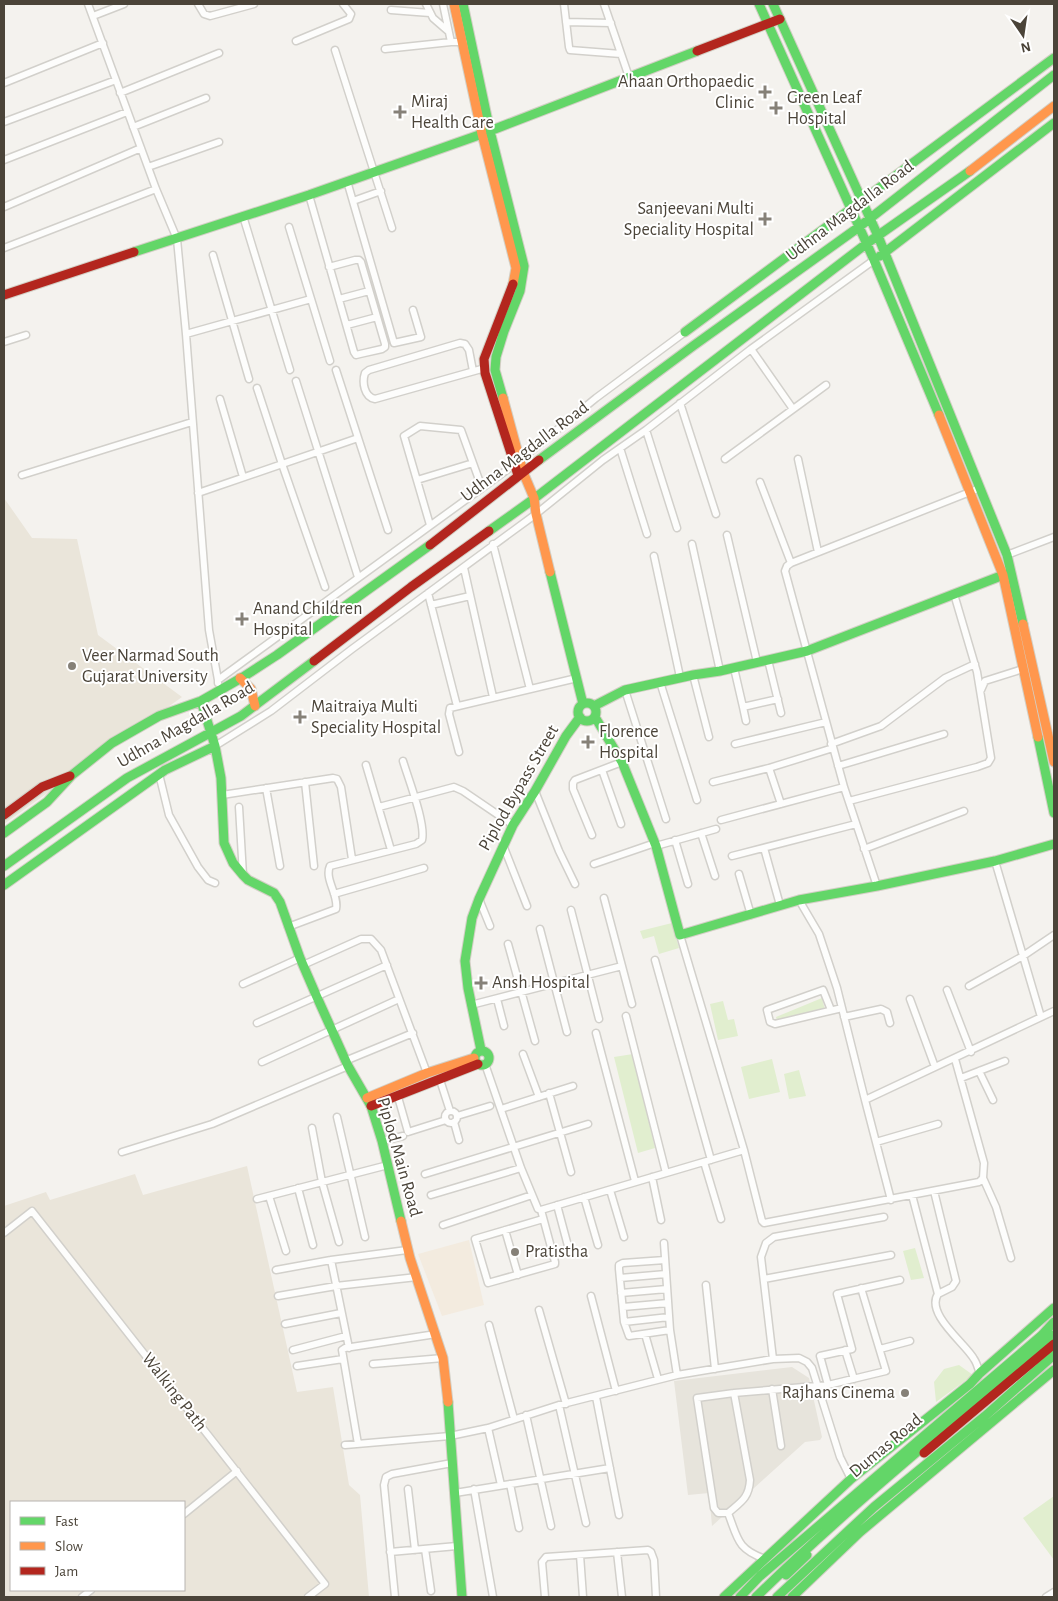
<svg xmlns="http://www.w3.org/2000/svg" width="1058" height="1601" font-family="'Alegreya Sans',sans-serif">
<style>
.residential{fill:#e7e4dc}
.commercial{fill:#f3ebdf}
.education{fill:#eae5da;fill-rule:evenodd}
.green{fill:#e1eecf}
.lines{fill:none;stroke-linecap:round;stroke-linejoin:round}
.street-casing{stroke:#d2d0cb;stroke-width:9}
.fast-casing{stroke:#d3cfc5;stroke-width:11}
.slow-casing{stroke:#d3cfc5;stroke-width:11}
.jam-casing{stroke:#d3cfc5;stroke-width:11}
.street{stroke:#fdfdfc;stroke-width:6}
.fast{stroke:#63d668;stroke-width:9}
.slow{stroke:#ff974d;stroke-width:9}
.jam{stroke:#b3261e;stroke-width:9}
.poi-dot{fill:#868178;stroke:#fff;stroke-width:2}
.labels{text-anchor:middle;dominant-baseline:central;stroke-width:4;stroke-linejoin:round;paint-order:stroke}
.poi-label{font-size:18px;fill:#4b4439;stroke:#fff;text-anchor:start}
.street-label{font-size:18px;fill:#4b4439;stroke:#fff}
</style>
<rect width="100%" height="100%" fill="#f4f2ee"/>
<path class="residential" d="M792 1367 809 1378 822 1437 820 1440 805 1442 712 1526 709 1493 688 1495 674 1381Z"/>
<path class="commercial" d="M469 1240 484 1305 442 1316 418 1254Z"/>
<path class="education" d="M4 498 32 538 77 539 98 635 182 697 4 824Z
M247 1166 297 1392 333 1387 349 1485 360 1495 369 1597H4V1206L46 1192 50 1200 135 1174 143 1195ZM11 1502H184V1590H11Z"/>
<path class="green" d="M672 923 679 948 659 954 654 936 643 939 640 931Z
M822 998 825 1010 778 1025 776 1017Z
M723 1001 728 1020 734 1019 738 1036 718 1040 710 1004Z
M633 1054 655 1148 638 1153 614 1057Z
M772 1059 780 1092 749 1099 741 1067Z
M799 1070 806 1096 789 1099 784 1074Z
M915 1248 924 1278 911 1280 903 1251Z
M959 1365 973 1375 936 1402 934 1382 944 1369Z
M1054 1496V1560L1023 1518Z"/>
<g class="lines">
<g class="street-casing">
<path id="street" d="M88 4 156 189 177 239 186 334 209 630 218 680
M198 4 204 14 210 16 254 4
M426 4 433 18 448 31
M443 4 451 42
M564 4 569 47 570 50 621 54
M604 4 629 77
M391 10 430 13
M93 16 124 4
M566 22 611 23
M296 41 349 19 351 14 343 4
M385 49 451 42H466
M335 50 392 228
M4 83 103 43
M120 93 219 53
M4 122 116 80
M133 127 206 98
M4 160 127 112
M148 167 219 142
M347 181 394 343 421 337 413 310
M309 195 354 352 356 355 360 354 382 349 385 347V344L361 262 359 260H355L329 267
M353 201 381 191
M4 207 141 148
M243 216 290 370
M289 227 330 361
M4 248 156 189
M213 255 249 379
M339 299 369 291
M347 325 377 317
M186 334 311 299
M4 342 26 335
M751 349 793 409
M336 370 388 530
M473 371 469 350 465 344 460 343 369 370 365 373C362 382 364 397 375 399L485 368
M296 381 358 577
M257 388 282 464 325 587
M220 399 243 477
M680 403 716 514
M646 430 677 528
M620 448 647 534
M725 459 826 385
M798 459 818 552
M22 475 192 422
M417 480 473 463
M760 482 791 563
M198 493 358 438
M430 525 404 436 420 426 461 430 482 488
M727 535 757 662
M493 544 530 689
M692 544 720 671
M1007 555 1054 537
M654 556 680 677
M464 568 493 697
M428 593 457 706
M431 605 470 596
M768 660 781 713
M734 668 743 707 778 699
M693 675 709 737
M660 682 697 800
M218 683V680L515 464 596 398 685 332
M625 690 666 819
M981 690 985 681 1023 669
M743 707 746 721
M735 744 826 722
M831 744 881 726 945 678 975 664
M215 746 271 711 352 649 536 514 603 460 646 430 751 349 874 260
M459 752 449 714 450 708 577 678
M366 765 391 850
M838 766 944 734
M769 768 781 804
M602 770 621 824
M159 774 169 815 198 867 208 880 215 883
M305 782 314 866
M713 782 769 768 833 748
M266 788 280 866
M535 791 559 851 575 884
M222 795 333 778 337 779 341 787 352 859
M849 801 977 767 988 763 991 758 977 672 954 594
M239 807 243 875
M379 807 454 787 463 791 513 825
M721 820 844 787
M701 833 715 876
M592 835 573 789V783L575 780 622 762
M675 840 688 884
M503 845 527 906
M656 846 716 829
M764 848 780 905
M864 849 964 811
M732 856 856 824
M995 861 1041 1017
M594 864 655 843
M739 874 751 915
M877 886 844 787 785 571 787 566 791 563 980 488
M334 894 424 868
M604 898 632 1004
M479 899 490 926
M799 900 819 934 837 988 865 1100
M571 910 599 1019
M288 927 336 909C339 895 324 879 330 866L416 844 422 840C426 824 408 778 403 761
M540 929 567 1032
M680 935 744 1150 762 1221 764 1223 979 1182 983 1178 984 1163 955 1059
M508 944 535 1041
M655 960 711 1160
M303 965 361 939H371L381 950 427 1073
M243 984 300 958
M969 986 1023 956 1054 935
M947 990 971 1052
M497 999 504 1026
M910 999 935 1067
M471 1005 622 966
M831 1010 823 990 767 1010 770 1022 775 1024 842 1008
M626 1016 666 1173
M844 1017 881 1009 887 1012 890 1023
M257 1023 387 965
M596 1033 635 1181
M523 1054 539 1097
M345 1061 413 1033
M262 1062 399 999
M485 1064 521 1168 538 1209 541 1210 744 1150
M979 1071 993 1100
M961 1078 1005 1061
M440 1080 450 1111
M549 1093 571 1172
M398 1097 408 1132 446 1120
M501 1109 573 1086
M445 1117a6 6 0 1 1 12 0a6 6 0 1 1-12 0Z
M457 1116 490 1106
M337 1117 365 1237
M454 1122 459 1140
M312 1128 322 1182 339 1242
M382 1141 403 1136
M876 1142 938 1124
M122 1152 212 1124 348 1066
M704 1162 721 1219
M425 1174 588 1124
M652 1177 661 1220
M983 1178 996 1207 1011 1258
M298 1188 313 1245
M610 1190 624 1237
M934 1191 956 1281 952 1287 938 1294C925 1314 966 1344 974 1359 977 1363 978 1369 980 1373
M431 1195 521 1168
M912 1195 938 1294
M269 1196 286 1251
M584 1197 598 1245
M257 1199 388 1165
M891 1200 865 1100 1054 1011
M557 1205 568 1246
M541 1210 555 1262V1264L488 1283 475 1239 543 1219
M443 1225 532 1195
M505 1230 518 1275
M4 1233 32 1211 325 1584 308 1597
M664 1243 670 1330 677 1375
M331 1260 349 1348
M665 1260 623 1263 619 1265V1269L624 1322 629 1336 670 1330
M276 1270 331 1260 407 1250
M620 1278 666 1274
M764 1279 891 1255
M706 1285 715 1369
M861 1288 886 1371 828 1385 820 1356 852 1349 837 1294 900 1280
M621 1293 667 1289
M278 1296 336 1286 417 1277
M591 1296 616 1391
M623 1307 668 1303
M539 1310 566 1404
M624 1322 669 1317
M285 1324 341 1313
M489 1325 514 1419
M645 1334 658 1379
M880 1349 910 1341
M293 1350 346 1336
M845 1350 854 1379
M773 1359 761 1257 766 1243 774 1237 884 1217
M373 1364 443 1358
M297 1366 343 1359
M772 1389 781 1446
M734 1393 750 1480C749 1498 741 1502 728 1513 738 1539 737 1549 765 1559
M596 1397 619 1515
M559 1405 586 1523
M526 1415 551 1526
M488 1428 501 1485
M358 1444 342 1350 345 1348 436 1334
M345 1445 450 1436 488 1428 559 1405 677 1375 773 1359 799 1358 807 1362 812 1368 840 1457 851 1479
M510 1484 519 1528
M408 1489 415 1550
M474 1489 493 1597
M455 1493 610 1468
M728 1513H718L714 1508 697 1398 734 1393 828 1385
M184 1514 237 1471
M425 1549 431 1591
M390 1552 457 1546
M617 1552 622 1597
M580 1555 583 1597
M82 1597 91 1590
M395 1597 384 1485 386 1477 392 1474 452 1463
M545 1597 542 1562 546 1557 648 1550 651 1552 654 1560 656 1597
M1046 1597 1054 1592"/>
</g>
<g class="fast-casing">
<path id="fast" d="M463 4 490 131 524 266 520 291 504 331 496 357 495 370 503 398
M759 4 874 260 939 415
M773 4 878 236 1007 555 1023 624
M134 252 309 195 482 134 697 51
M880 256 1054 123
M685 332 1054 58
M539 460 693 346 859 227 1054 75
M489 531 531 501 866 244 970 171
M550 572 583 704
M201 701 215 746 221 778 224 843 233 863 243 875 248 880 274 893 280 902 300 958 316 995 348 1066 371 1106 382 1141 401 1221
M578 712a9 9 0 1 1 18 0a9 9 0 1 1-18 0Z
M594 706 625 690 693 675 720 671 807 651 1006 574
M595 717 622 762 656 846 680 935 799 900 877 886 995 861 1054 844
M1038 737 1054 813
M4 833 47 802 72 775 112 743 159 716 201 701 243 677 277 655 430 545
M4 866 127 778 241 716 314 661
M4 885 165 770 215 746
M481 1050 468 988 465 961 472 918 479 899 513 825 535 791 566 736 580 717
M475 1058a7 7 0 1 1 14 0a7 7 0 1 1-14 0Z
M448 1402 462 1597
M786 1575 807 1555
M724 1597 851 1479 970 1384 980 1373 1054 1308
M740 1597 760 1576 1041 1336 1054 1322
M756 1597C851 1504 954 1422 1054 1335
M777 1597 874 1507 985 1416 1054 1355
M792 1597 860 1532 1054 1370"/>
</g>
<g class="slow-casing">
<path id="slow" d="M454 4 482 134 516 268 513 284
M970 171 1054 106
M503 398 523 472 534 498 536 514 550 572
M939 415 1003 575 1038 737
M1023 624 1054 762
M240 678 251 689 255 706
M367 1098 427 1073 474 1058
M401 1221 410 1258 443 1358 448 1402"/>
</g>
<g class="jam-casing">
<path id="jam" d="M697 51 780 19
M513 284 484 359 485 373 518 475
M4 295 134 252
M430 545 539 460
M314 661 411 587 489 531
M4 815 42 787 70 776
M371 1106 478 1064
M924 1453 1054 1344"/>
</g>
<use href="#street" class="street"/>
<use href="#fast" class="fast"/>
<use href="#slow" class="slow"/>
<use href="#jam" class="jam"/>
</g>
<g class="poi-dot">
<path d="M762.5 84.5h5v5h5v5h-5v5h-5v-5h-5v-5h5z"/>
<path d="M773.5 100.5h5v5h5v5h-5v5h-5v-5h-5v-5h5z"/>
<path d="M397.5 104.5h5v5h5v5h-5v5h-5v-5h-5v-5h5z"/>
<path d="M762.5 211.5h5v5h5v5h-5v5h-5v-5h-5v-5h5z"/>
<path d="M239.5 611.5h5v5h5v5h-5v5h-5v-5h-5v-5h5z"/>
<circle cx="72" cy="666" r="5"/>
<path d="M297.5 709.5h5v5h5v5h-5v5h-5v-5h-5v-5h5z"/>
<path d="M585.5 734.5h5v5h5v5h-5v5h-5v-5h-5v-5h5z"/>
<path d="M478.5 975.5h5v5h5v5h-5v5h-5v-5h-5v-5h5z"/>
<circle cx="515" cy="1252" r="5"/>
<circle cx="905" cy="1393" r="5"/>
</g>
<g class="labels">
<g class="poi-label">
<text x="754" y="82" text-anchor="end">Ahaan Orthopaedic<tspan x="754" dy="21">Clinic</tspan></text>
<text x="787" y="98">Green Leaf<tspan x="787" dy="21">Hospital</tspan></text>
<text x="411" y="102">Miraj<tspan x="411" dy="21">Health Care</tspan></text>
<text x="754" y="209" text-anchor="end">Sanjeevani Multi<tspan x="754" dy="21">Speciality Hospital</tspan></text>
<text x="253" y="609">Anand Children<tspan x="253" dy="21">Hospital</tspan></text>
<text x="82" y="656">Veer Narmad South<tspan x="82" dy="21">Gujarat University</tspan></text>
<text x="311" y="707">Maitraiya Multi<tspan x="311" dy="21">Speciality Hospital</tspan></text>
<text x="599" y="732">Florence<tspan x="599" dy="21">Hospital</tspan></text>
<text x="492" y="983">Ansh Hospital</text>
<text x="525" y="1252">Pratistha</text>
<text x="895" y="1393" text-anchor="end">Rajhans Cinema</text>
</g>
<g class="street-label">
<text transform="translate(850 211) rotate(-37)">Udhna Magdalla Road</text>
<text transform="translate(525 452) rotate(-37)">Udhna Magdalla Road</text>
<text transform="translate(186 725) rotate(-30)">Udhna Magdalla Road</text>
<text transform="translate(519 788) rotate(-60)">Piplod Bypass Street</text>
<text transform="translate(399 1157) rotate(74)">Piplod Main Road</text>
<text transform="translate(174 1392) rotate(52)">Walking Path</text>
<text transform="translate(886 1446) rotate(-40)">Dumas Road</text>
</g>
</g>
<rect width="1058" height="1601" fill="none" stroke="#4b4439" stroke-width="10"/>
<rect x="10" y="1501" width="175" height="90" fill="#ffffff" stroke="#b7b4b0"/>
<rect x="20" y="1517" width="25" height="8" fill="#63d668" stroke="#b7b4b0"/>
<text x="55" y="1526" font-size="15" fill="#4b4439">Fast</text>
<rect x="20" y="1542" width="25" height="8" fill="#ff974d" stroke="#b7b4b0"/>
<text x="55" y="1551" font-size="15" fill="#4b4439">Slow</text>
<rect x="20" y="1567" width="25" height="8" fill="#b3261e" stroke="#b7b4b0"/>
<text x="55" y="1576" font-size="15" fill="#4b4439">Jam</text>
<g transform="translate(1023 35) rotate(167)" stroke="#ffffff" stroke-width="4" paint-order="stroke">
<path d="M0-4L9 19L0 12L-9 19Z" fill="#4b4439"/>
<text y="-8" font-size="14" font-weight="bold" text-anchor="middle" fill="#4b4439">N</text>
</g>
</svg>
